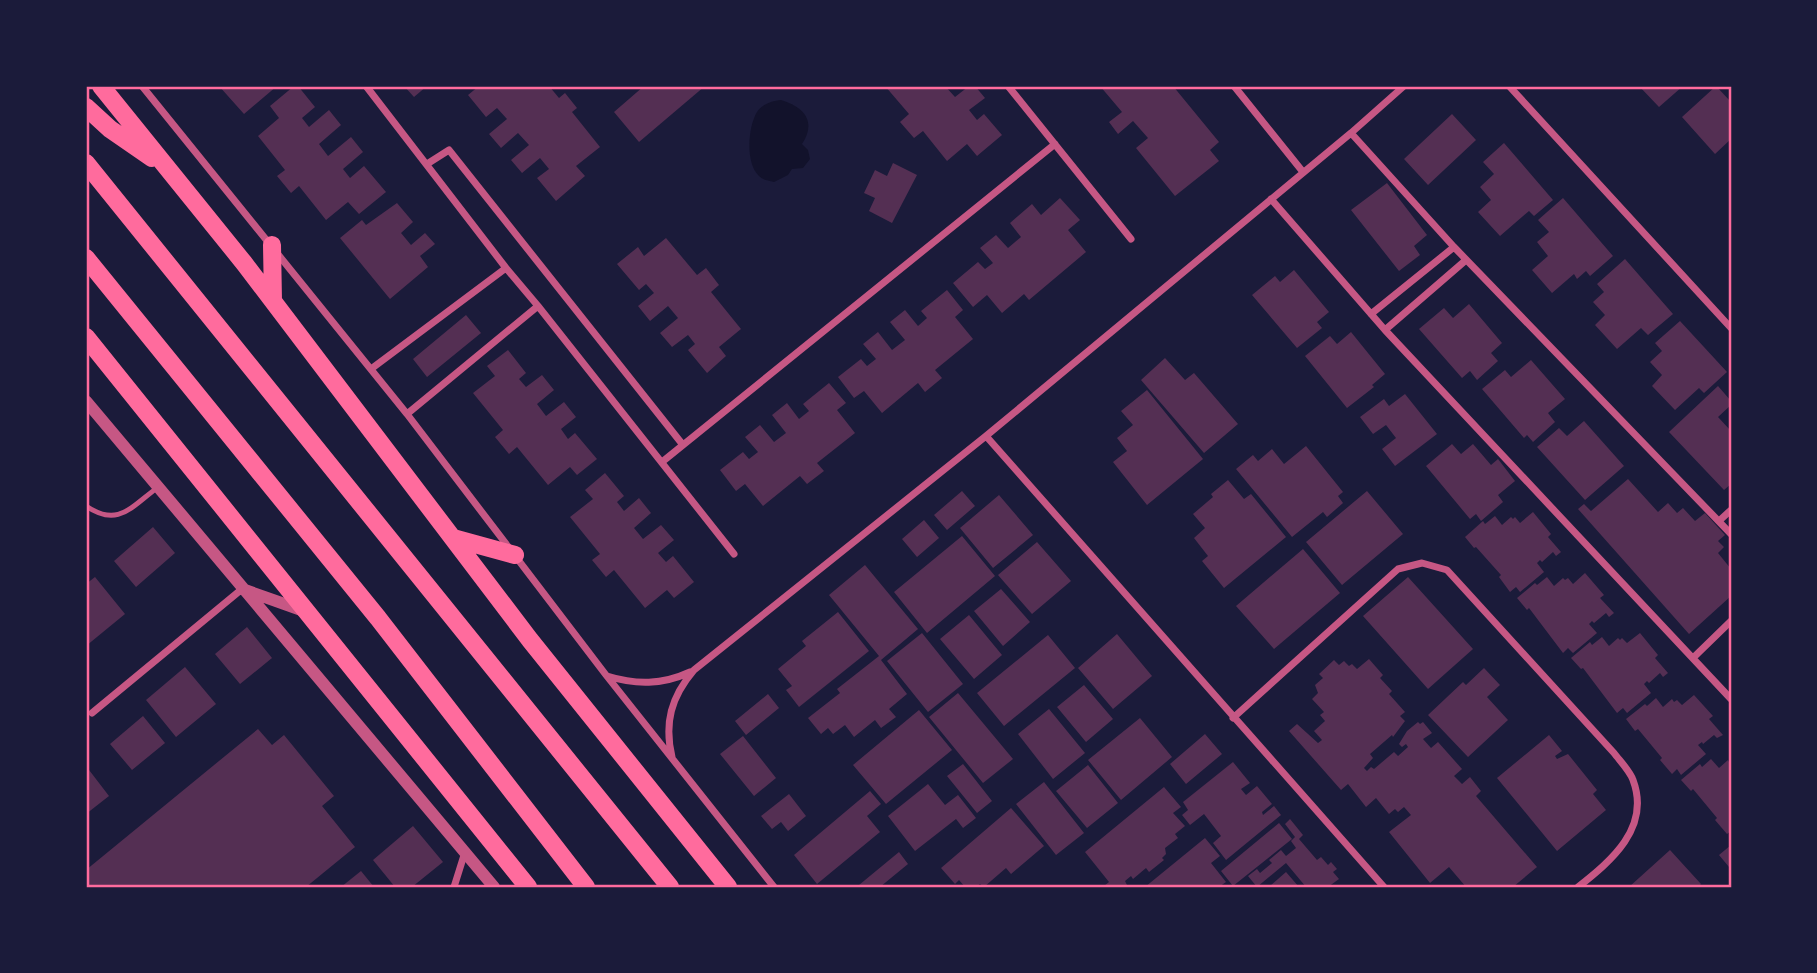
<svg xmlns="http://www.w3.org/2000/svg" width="1817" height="973" font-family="'Source Sans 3',sans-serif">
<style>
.water{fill:#12122b}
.building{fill:#542f53}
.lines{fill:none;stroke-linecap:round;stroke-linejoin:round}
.service{stroke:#c65784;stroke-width:5}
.minor{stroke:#c65784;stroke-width:7}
.tertiary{stroke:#c65784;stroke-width:12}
.primary{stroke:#ff6b9d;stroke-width:18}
.neatline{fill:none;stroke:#ff6b9d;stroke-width:2.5}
</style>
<rect width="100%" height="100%" fill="#1b1b3a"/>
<path class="water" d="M781 100C804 107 817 121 802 144L808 150 810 159 803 168 792 169 788 175 774 182C769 181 763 180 759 176 745 163 748 127 757 112 762 104 772 101 781 100Z"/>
<path class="building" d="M219 86H277L244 114Z
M294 86H298L315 107 302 118 309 127 329 110 341 125 319 144 328 156 351 137 363 152 343 169 350 178 364 166 386 192 359 214 348 202 326 220 299 186 291 193 277 176 285 170 258 136 279 118 270 106Z
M404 86H427L414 97Z
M479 86H549L559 98 565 93 577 108 572 112 600 147 576 166 585 176 556 201 537 178 549 169 540 158 522 173 511 160 529 145 518 133 501 148 489 134 507 119 497 108 486 117 468 95Z
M644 86H705L639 142 614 112Z
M885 86H945L955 97 969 86H975L985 98 969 110 977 120 984 114 1002 135 977 156 967 144 947 161 923 131 914 138 900 122 909 114Z
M1100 86H1173L1219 142 1210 150 1219 161 1175 196 1136 148 1148 138 1133 121 1118 134 1109 122 1122 112Z
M1639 86H1683L1659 107Z
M1716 86 1731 102V139L1715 154 1682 117Z
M1452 114 1476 140 1428 185 1404 159Z
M1504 143 1553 200 1534 216 1529 211 1500 236 1478 212 1491 200 1480 187 1494 174 1483 162Z
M893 163 917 175 892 223 869 211 875 198 864 193 875 170 887 176Z
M1387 183 1427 235 1414 246 1420 255 1399 271 1351 210Z
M1060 198 1080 220 1068 230 1086 252 1029 300 1024 294 1002 313 987 295 973 307 953 283 978 262 985 269 993 263 980 248 996 235 1008 248 1021 237 1010 223 1032 204 1041 215Z
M1563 198 1613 256 1590 276 1586 271 1577 279 1574 274 1552 293 1532 270 1548 256 1537 242 1549 232 1538 220Z
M397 203 413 222 401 233 411 245 425 233 435 244 420 256 428 267 390 299 340 238 362 220 366 225Z
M666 238 697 275 706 268 719 285 711 292 741 329 719 347 726 356 707 373 688 350 695 344 688 335 672 347 660 333 678 318 668 306 650 321 638 306 654 293 646 284 639 290 617 264 638 247 644 256Z
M1625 259 1673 314 1648 335 1641 328 1617 349 1595 325 1605 315 1593 302 1604 292 1597 284Z
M1294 270 1329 312 1317 322 1322 328 1297 348 1252 295 1275 276 1280 282Z
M947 290 963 310 955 317 973 339 935 370 942 378 925 392 918 383 882 413 864 391 854 398 838 377 861 359 867 366 876 359 863 344 878 332 892 350 905 340 890 322 905 310 918 326 927 318 921 311Z
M1469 304 1502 343 1491 353 1498 361 1477 380 1470 371 1462 378 1419 329 1444 308 1453 318Z
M466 315 481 333 427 377 413 359Z
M1680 321 1727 372 1704 393 1699 388 1675 410 1652 386 1662 375 1650 362 1662 351 1655 343Z
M1351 332 1385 374 1372 385 1374 387 1347 408 1305 356 1330 336 1337 344Z
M508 350 526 373 519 379 526 387 542 375 554 390 537 404 546 416 564 402 576 417 561 429 568 439 575 433 597 459 577 475 570 467 548 485 517 447 509 454 495 437 503 430 473 393 495 376 487 366Z
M1165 358 1185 380 1194 373 1238 424 1204 453 1141 380Z
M1531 360 1565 399 1548 413 1555 422 1533 442 1527 435 1524 438 1482 389 1505 370 1511 377Z
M829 383 846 403 837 410 855 433 817 463 824 471 807 484 800 476 763 506 745 484 736 491 720 470 743 452 749 459 758 452 745 437 760 425 774 442 786 433 772 415 787 403 799 419 809 411 803 404Z
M1718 386 1731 401V405L1718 417 1731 431V484L1724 490 1669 432Z
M1147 390 1203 459 1147 505 1113 462 1127 451 1117 438 1133 425 1121 411Z
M1405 394 1437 434 1395 466 1382 449 1396 438 1386 425 1373 434 1360 417 1384 399 1389 406Z
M1584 421 1624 466 1585 500 1537 447 1559 428 1567 436Z
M1452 444 1461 454 1473 444 1491 465 1498 459 1515 481 1498 495 1503 502 1481 521 1476 514 1470 519 1426 466Z
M1306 446 1343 492 1338 496 1343 503 1327 517 1323 512 1292 537 1236 469 1253 455 1258 461 1272 449 1284 464Z
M605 473 624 496 617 502 624 511 639 498 651 513 634 528 643 539 661 525 674 540 658 553 666 562 673 556 694 582 674 598 667 590 645 608 614 570 606 577 592 560 600 554 570 517 593 499 585 490Z
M1628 479 1658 512 1668 503 1677 513 1683 508 1695 521 1705 513 1725 535 1718 541 1724 547 1718 553 1731 569V596L1689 634 1578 509 1584 504 1591 511Z
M1228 480 1244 499 1251 494 1286 537 1224 588 1202 561 1208 556 1194 538 1205 528 1193 514 1213 497 1211 494Z
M962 491 975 506 947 530 934 515Z
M1367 491 1403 534 1342 585 1306 542Z
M999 495 1033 535 993 568 960 528Z
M1533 512 1551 534 1548 537 1561 552 1556 556 1553 552 1542 562 1540 560 1537 563 1544 572 1520 592 1516 587 1510 592 1499 577 1501 575 1476 547 1474 548 1465 537 1483 521 1485 524 1495 516 1502 525 1511 517 1513 519 1515 517 1520 523Z
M924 520 939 538 917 557 902 539Z
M153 527 175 553 136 587 114 561Z
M962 536 995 576 927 633 894 592Z
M1037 542 1071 581 1032 614 998 575Z
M1303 549 1340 593 1274 649 1236 606Z
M865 565 918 629 881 660 907 694 889 709 896 717 881 728 875 720 854 737 845 725 833 734 828 728 821 734 808 718 840 693 837 689 879 656 829 595Z
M1585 573 1604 595 1600 598 1614 613 1609 617 1606 613 1594 623 1592 621 1589 624 1597 633 1573 653 1568 648 1563 653 1529 608 1527 610 1517 598 1535 583 1537 585 1547 577 1554 586 1563 578 1565 580 1568 578 1573 584Z
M95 577 125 614 86 646V584Z
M1408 577 1473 649 1428 689 1363 616Z
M1001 589 1030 622 1003 646 974 611Z
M838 612 869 651 799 707 786 690 792 686 778 669 806 646 802 641Z
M969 615 1002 655 974 679 940 639Z
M247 627 272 658 240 684 215 654Z
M922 633 963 684 928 712 887 661Z
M1640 633 1658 655 1655 658 1668 673 1663 677 1660 673 1649 683 1647 681 1644 684 1651 693 1627 713 1623 708 1617 713 1583 668 1581 669 1571 658 1590 642 1592 645 1602 637 1609 646 1618 638 1620 640 1622 638 1627 643Z
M1117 634 1152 676 1113 709 1078 668Z
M1048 635 1075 668 1004 726 977 693Z
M1369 659 1383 675 1380 678 1392 691 1389 694 1405 712 1400 716 1405 721 1393 737 1392 735 1370 754 1373 758 1364 768 1367 771 1371 767 1374 769 1394 752 1398 756 1408 747 1406 744 1402 747 1399 744 1407 731 1418 722 1420 724 1423 722 1432 733 1423 739 1431 748 1438 742 1462 769 1454 776 1462 784 1470 777 1481 791 1476 796 1537 867 1513 887H1466L1449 867 1430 883 1389 832 1411 815 1404 807 1398 812 1395 809 1389 814 1376 798 1366 807 1348 784 1341 790 1289 731 1297 724 1318 743 1322 740 1314 731 1325 721 1320 715 1324 712 1312 699 1318 693 1315 685 1323 678 1319 674 1334 660 1339 665 1344 661 1349 666 1352 664 1357 669Z
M185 667 216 704 176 737 146 700Z
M1484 668 1500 685 1487 697 1508 720 1468 757 1428 715 1463 682 1466 685Z
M1084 685 1113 719 1086 742 1057 707Z
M958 693 1013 759 983 783 929 717Z
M768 694 779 708 746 735 735 721Z
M1694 695 1713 716 1709 719 1723 735 1717 738 1714 735 1703 744 1702 742 1698 745 1706 754 1681 775 1677 769 1672 774 1660 760 1662 758 1638 729 1635 731 1626 719 1645 704 1647 706 1656 698 1663 707 1672 699 1674 702 1677 700 1682 705Z
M1049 709 1085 753 1053 779 1018 734Z
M919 710 952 750 886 804 853 765Z
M143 716 165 743 132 770 110 744Z
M1140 718 1172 757 1121 800 1088 760Z
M258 729 272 745 284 735 334 796 322 806 355 847 306 887H86V870Z
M1205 734 1222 754 1186 784 1170 764Z
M1549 735 1562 751 1555 756 1557 759 1568 754 1597 790 1593 794 1606 810 1557 851 1497 778Z
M743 736 776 778 754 796 720 754Z
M1711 759 1719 768 1728 760 1729 762 1731 761V831L1727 834 1715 820 1717 818 1693 789 1691 791 1681 780 1700 764 1702 767Z
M1233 762 1250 783 1241 789 1246 795 1257 786 1272 804 1262 812 1263 815 1274 806 1281 815 1226 860 1213 843 1221 836 1204 814 1190 825 1182 815 1188 810 1183 802Z
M963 764 992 801 977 813 947 776Z
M1088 765 1118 803 1087 828 1056 791Z
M86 766 109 796 86 814Z
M1044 782 1084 833 1056 855 1016 804Z
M928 784 945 805 958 795 976 818 963 828 956 819 915 851 888 816Z
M1164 787 1181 807 1173 813 1185 826 1175 834 1178 838 1165 848 1166 854 1162 858 1164 860 1149 872 1146 868 1133 879 1131 876 1125 881 1128 887H1105L1104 886 1109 882 1085 852Z
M870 791 881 804 867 816 880 832 817 884 794 855Z
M789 794 806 816 788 831 781 822 772 829 761 816Z
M1011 808 1044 846 1011 874 1006 868 984 887 980 884 976 887H965L959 880 955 884 941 868Z
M1290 819 1303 835 1299 839 1317 860 1321 857 1328 865 1331 862 1337 869 1333 872 1339 879 1328 887H1306L1286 863 1257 887 1248 876 1257 869 1260 873 1272 863 1269 860 1281 850 1286 856 1296 848 1291 841 1295 837 1285 824Z
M1279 823 1292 839 1233 886 1221 871Z
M413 826 443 862 412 887H395L373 860Z
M1205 838 1220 856 1211 863 1226 882 1219 887H1145Z
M1731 845V865L1729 867 1719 855Z
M1670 850 1701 884 1698 887H1629Z
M899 852 908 864 880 887H861L859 885Z
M361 871 374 887H341Z
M1286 872 1299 887H1269Z"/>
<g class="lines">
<path class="service" d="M86 506C118 528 131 507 157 488"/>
<path class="minor" d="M142 86 407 414 606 675 774 887
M366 86 506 268 538 306 734 554
M1008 86 1131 239
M1234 86 1303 172
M1509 86 1731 328
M1351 133 1454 247 1731 534
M427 164 449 150 683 445
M1271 199 1385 330 1731 699
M1371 314 1454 247
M1385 330 1466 260
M371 369 506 268
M407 414 538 306
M986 436 1384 887
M662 462 1055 144
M1719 521 1731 510
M1694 657 1731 621
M607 676C636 685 662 685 690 672
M92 713 242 589
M1233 718 1398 569 1422 563 1447 570 1614 753C1620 761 1630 771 1633 780 1651 828 1611 861 1578 887
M672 757C664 723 671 697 694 670L986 436 1351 133 1404 86
M454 887 465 852"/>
<path class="tertiary" d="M86 401 494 887
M242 589 307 612"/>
<path class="primary" d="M101 86 244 263 530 640 728 887
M86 107 110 129 152 158
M86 163 670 887
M272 245 273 301
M86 258 378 618 586 887
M86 337 528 887
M453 538 515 555"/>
</g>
<rect width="1817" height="973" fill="none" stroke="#1b1b3a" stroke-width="175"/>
<rect x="88" y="88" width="1642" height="798" class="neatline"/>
</svg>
